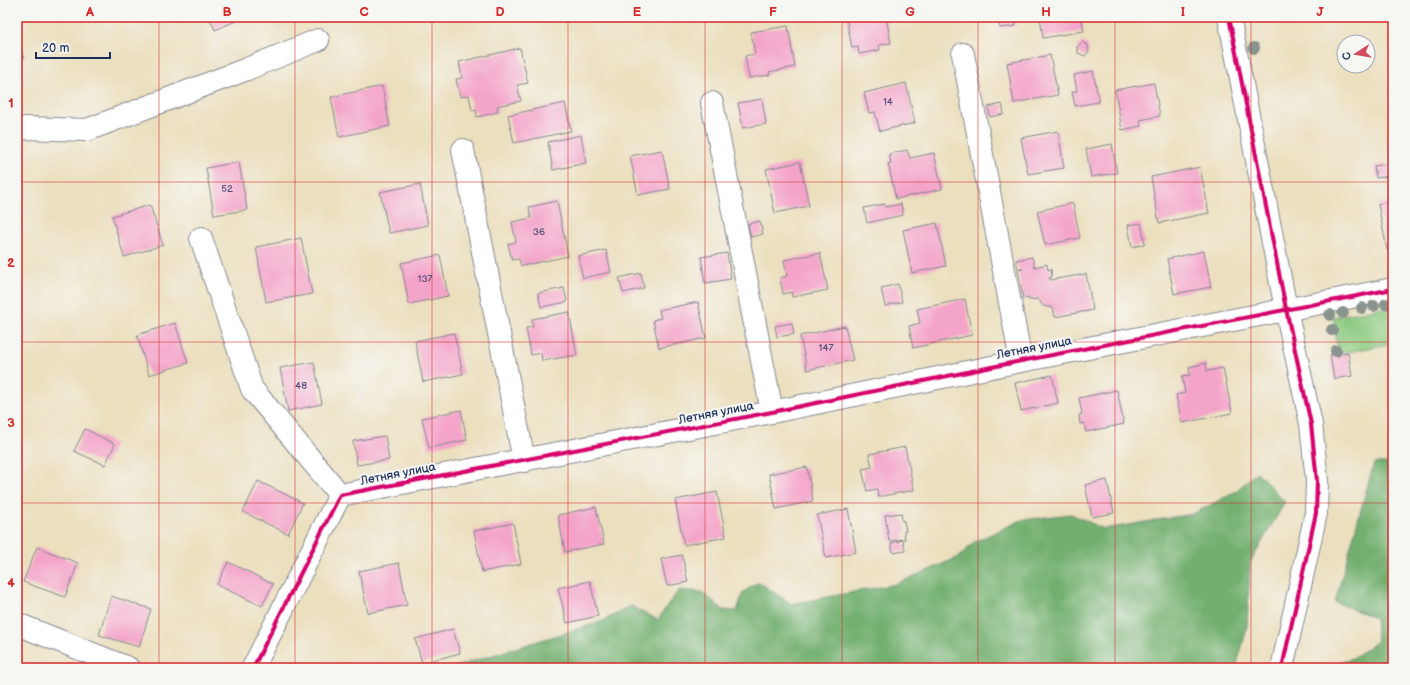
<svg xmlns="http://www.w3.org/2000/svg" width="1410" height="685" font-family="'Balsamiq Sans',sans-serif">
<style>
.green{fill:#8fcc82;stroke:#557e70}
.forest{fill:#73b070;stroke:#477067}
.building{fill:#f4a4c9}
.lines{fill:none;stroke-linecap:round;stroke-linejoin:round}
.minor-casing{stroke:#83878e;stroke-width:24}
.minor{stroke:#fff;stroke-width:22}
.cycleway-casing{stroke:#f6f6f2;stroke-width:6}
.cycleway{stroke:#d6006c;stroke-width:4}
.tree{fill:#89948e}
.grid{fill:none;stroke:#d62828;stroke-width:1;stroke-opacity:0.55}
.labels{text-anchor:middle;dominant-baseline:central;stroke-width:4;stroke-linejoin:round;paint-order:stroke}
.number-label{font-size:10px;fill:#514c79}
.street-label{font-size:12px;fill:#1b2f5e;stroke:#f6f6f2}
.neatline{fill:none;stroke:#d62828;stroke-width:1.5}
.grid-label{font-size:13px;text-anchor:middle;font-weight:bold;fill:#d62828}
</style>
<rect width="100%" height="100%" fill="#f6f6f2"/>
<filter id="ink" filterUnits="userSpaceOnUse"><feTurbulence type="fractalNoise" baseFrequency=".025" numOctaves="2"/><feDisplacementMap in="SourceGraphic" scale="8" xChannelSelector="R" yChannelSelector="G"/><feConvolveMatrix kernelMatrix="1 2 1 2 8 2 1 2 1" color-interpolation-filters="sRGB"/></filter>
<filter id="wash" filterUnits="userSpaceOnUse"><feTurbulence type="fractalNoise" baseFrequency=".012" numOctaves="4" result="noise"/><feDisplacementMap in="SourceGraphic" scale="16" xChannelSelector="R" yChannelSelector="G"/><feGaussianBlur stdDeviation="0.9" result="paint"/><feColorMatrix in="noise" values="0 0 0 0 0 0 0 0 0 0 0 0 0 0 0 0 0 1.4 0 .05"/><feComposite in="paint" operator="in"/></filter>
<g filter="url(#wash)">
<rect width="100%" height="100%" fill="#ebdfbe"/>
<path class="green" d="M1393 306V343L1338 354 1333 317Z"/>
<path class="forest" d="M1374 463H1393V668H1327L1355 657 1377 641 1375 618 1335 602Z
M1257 472 1285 502 1250 563 1247 628 1236 668H451L603 621 631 606 658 620 666 607 679 590 702 592 723 610 737 611 743 592 759 582 791 604 896 584 959 557 974 542 1022 520 1071 514 1104 529 1193 514 1235 492Z"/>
<g id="blocks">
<path class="building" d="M209 17H245L215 30Z
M846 17H886L891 43 879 45 880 50 859 54 858 47 852 48Z
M998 17H1031V18L1015 21 1016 26 1000 28Z
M1040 17H1081L1084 31 1043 38Z
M788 26 795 67 769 72 770 75 749 78 745 56 755 54 751 32Z
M17 36 24 58 17 59Z
M1082 42 1088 45 1089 51 1085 56 1078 53 1077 47Z
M520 48 528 83 517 85 521 101 497 106 498 112 477 117 476 110 472 111 469 95 460 97 456 79 462 78 459 62Z
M1050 55 1058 95 1014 103 1007 63Z
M1093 71 1099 102 1075 106 1072 92 1077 91 1074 75Z
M906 83 915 123 880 131 875 112 869 113 864 93Z
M1154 83 1160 116 1140 120 1141 126 1122 130 1115 90Z
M382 86 390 126 339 137 331 97Z
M762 99 766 124 743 128 738 103Z
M565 103 571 131 514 143 508 115Z
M1002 104 1004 114 990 117 988 107Z
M1058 131 1064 168 1028 174 1021 138Z
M581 135 586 163 553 170 548 142Z
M1112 144 1117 173 1091 177 1086 149Z
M662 150 670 189 638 195 630 156Z
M907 150 910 158 934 153 942 189 896 199 888 163H891L889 154Z
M239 162 247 210 214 215 206 168Z
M800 162 809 206 775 213 766 169Z
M1387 164 1389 176 1376 178 1374 166Z
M1200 167 1209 213 1159 223 1151 177Z
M420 184 428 225 389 233 380 192Z
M557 201 568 256 521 266 519 259 512 260 508 244 516 242 512 222 531 218 529 207Z
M1393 201V248L1387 250 1378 204Z
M1073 203 1080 238 1045 245 1037 211Z
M885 204V207L901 204 903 215 867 223 864 208Z
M150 205 163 245 124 257 112 216Z
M760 221 763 234 751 237 748 224Z
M937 223 946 266 912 273 903 230Z
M1141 223 1145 244 1132 247 1128 225Z
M301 238 312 294 266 302 256 247Z
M606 250 611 272 583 278 578 256Z
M1204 251 1211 287 1174 294 1167 259Z
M727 253 731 279 705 283 701 257Z
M820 253 828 290 792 297V292L783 294 780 278 787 276 784 260Z
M440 255 448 296 409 304 401 263Z
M1032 257 1035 267 1047 264 1048 270 1051 269 1052 277 1049 278 1050 280 1086 274 1093 310 1055 317 1053 308 1043 306 1038 299 1029 300 1028 298 1023 299 1018 270 1023 269H1018L1016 260Z
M641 273 644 288 623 293 619 278Z
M898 284 902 302 885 306 881 288Z
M564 288 567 302 541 307 538 293Z
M965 299 972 335 913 348 909 326 920 323 917 309Z
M698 302 706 338 659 348 653 320 661 318 659 310Z
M569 312 577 355 542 361 541 353 531 355 526 328 533 327 532 319Z
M175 323 188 363 149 375 137 335Z
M792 323 794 334 777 337 775 326Z
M845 326 853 360 807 370 800 336Z
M454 333 463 374 423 382 415 341Z
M1348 352 1352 376 1334 379 1330 355Z
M314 362 322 404 288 411 280 368Z
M1206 363 1207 371 1223 368 1232 413 1182 423 1176 395 1185 393 1182 376 1190 375 1189 367Z
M1052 375 1058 403 1021 411 1015 383Z
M1117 390 1124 424 1086 432 1084 423 1080 424 1079 415 1082 414 1079 398Z
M461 410 467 440 429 448 422 418Z
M85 429 115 444 105 465 74 451Z
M385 436 389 460 357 465 353 441Z
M905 447 914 490 878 497 877 489 867 491 862 469 872 467 869 454Z
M807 467 813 501 776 509 769 474Z
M1107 480 1114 513 1092 517 1085 485Z
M258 481 303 503 288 534 243 512Z
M717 492 726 537 684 545 675 500Z
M596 507 604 544 565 552 558 515Z
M848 509 856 552 826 558 817 515Z
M901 513 902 521H904L906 531H904L905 539 889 541 885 515Z
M513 523 521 564 482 572 474 531Z
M903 540 905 551 893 553 891 543Z
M37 547 78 563 65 597 23 582Z
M682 555 688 582 667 586 661 559Z
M228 562 273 584 262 606 217 585Z
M399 563 407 605 368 613 359 571Z
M590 581 598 616 567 623 558 588Z
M111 596 151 609 139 647 99 635Z
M453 629 460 653 422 663 415 639Z"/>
</g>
</g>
<g filter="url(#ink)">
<use href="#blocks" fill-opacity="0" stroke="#83878e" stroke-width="1"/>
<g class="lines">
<g class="minor-casing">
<path id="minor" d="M1229 17 1286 309 1311 424 1317 481 1316 513 1282 668
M963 54 1021 361
M712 103 772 412
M17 131 25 128 87 130 247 69 318 40
M463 150 524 461
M201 238 252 389 340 495
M17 624 128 668
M253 668 340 495 772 412 1021 361 1393 289"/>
</g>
<use href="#minor" class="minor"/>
<g class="cycleway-casing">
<path id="cycleway" d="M1229 17 1286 309 1311 424 1317 481 1316 513 1282 668
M253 668 340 495 772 412 1021 361 1393 289"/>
</g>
<use href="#cycleway" class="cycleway"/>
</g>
<g class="tree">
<circle cx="1254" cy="48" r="6"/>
<circle cx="1386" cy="304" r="6"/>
<circle cx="1374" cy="306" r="6"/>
<circle cx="1362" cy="308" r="6"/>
<circle cx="1343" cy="313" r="6"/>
<circle cx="1330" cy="315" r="6"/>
<circle cx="1332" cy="330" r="6"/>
<circle cx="1336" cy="351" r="6"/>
</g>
</g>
<path class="grid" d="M159 17V668M295 17V668M432 17V668M568 17V668M705 17V668M842 17V668M978 17V668M1115 17V668M1251 17V668M17 182H1393M17 342H1393M17 503H1393"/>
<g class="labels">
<g class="number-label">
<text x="888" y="102">14</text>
<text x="227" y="189">52</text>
<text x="539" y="232">36</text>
<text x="425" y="279">137</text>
<text x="826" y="348">147</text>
<text x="301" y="386">48</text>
</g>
<g class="street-label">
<text transform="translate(1034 348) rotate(-11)">Летняя улица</text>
<text transform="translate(716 413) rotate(-11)">Летняя улица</text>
<text transform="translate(398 474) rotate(-11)">Летняя улица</text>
</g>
</g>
<rect width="1410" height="685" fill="none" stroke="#f6f6f2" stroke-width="44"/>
<g transform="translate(1356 54) rotate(258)"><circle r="19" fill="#f6f6f2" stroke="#9ea6b7"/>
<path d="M0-3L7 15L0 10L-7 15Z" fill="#d1495b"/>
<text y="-6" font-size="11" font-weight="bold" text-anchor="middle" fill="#1b2f5e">С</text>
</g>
<path d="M36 52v6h74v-6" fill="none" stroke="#1b2f5e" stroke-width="2"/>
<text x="42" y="52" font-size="12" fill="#1b2f5e" stroke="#f6f6f2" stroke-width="3" paint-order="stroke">20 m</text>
<rect x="22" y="22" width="1366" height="641" class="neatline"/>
<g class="grid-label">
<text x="90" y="16">A</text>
<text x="227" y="16">B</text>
<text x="364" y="16">C</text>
<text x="500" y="16">D</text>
<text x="637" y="16">E</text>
<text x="773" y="16">F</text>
<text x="910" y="16">G</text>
<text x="1046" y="16">H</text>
<text x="1183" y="16">I</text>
<text x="1320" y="16">J</text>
<text x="11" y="107">1</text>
<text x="11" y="267">2</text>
<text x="11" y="427">3</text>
<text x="11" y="587">4</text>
</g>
</svg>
